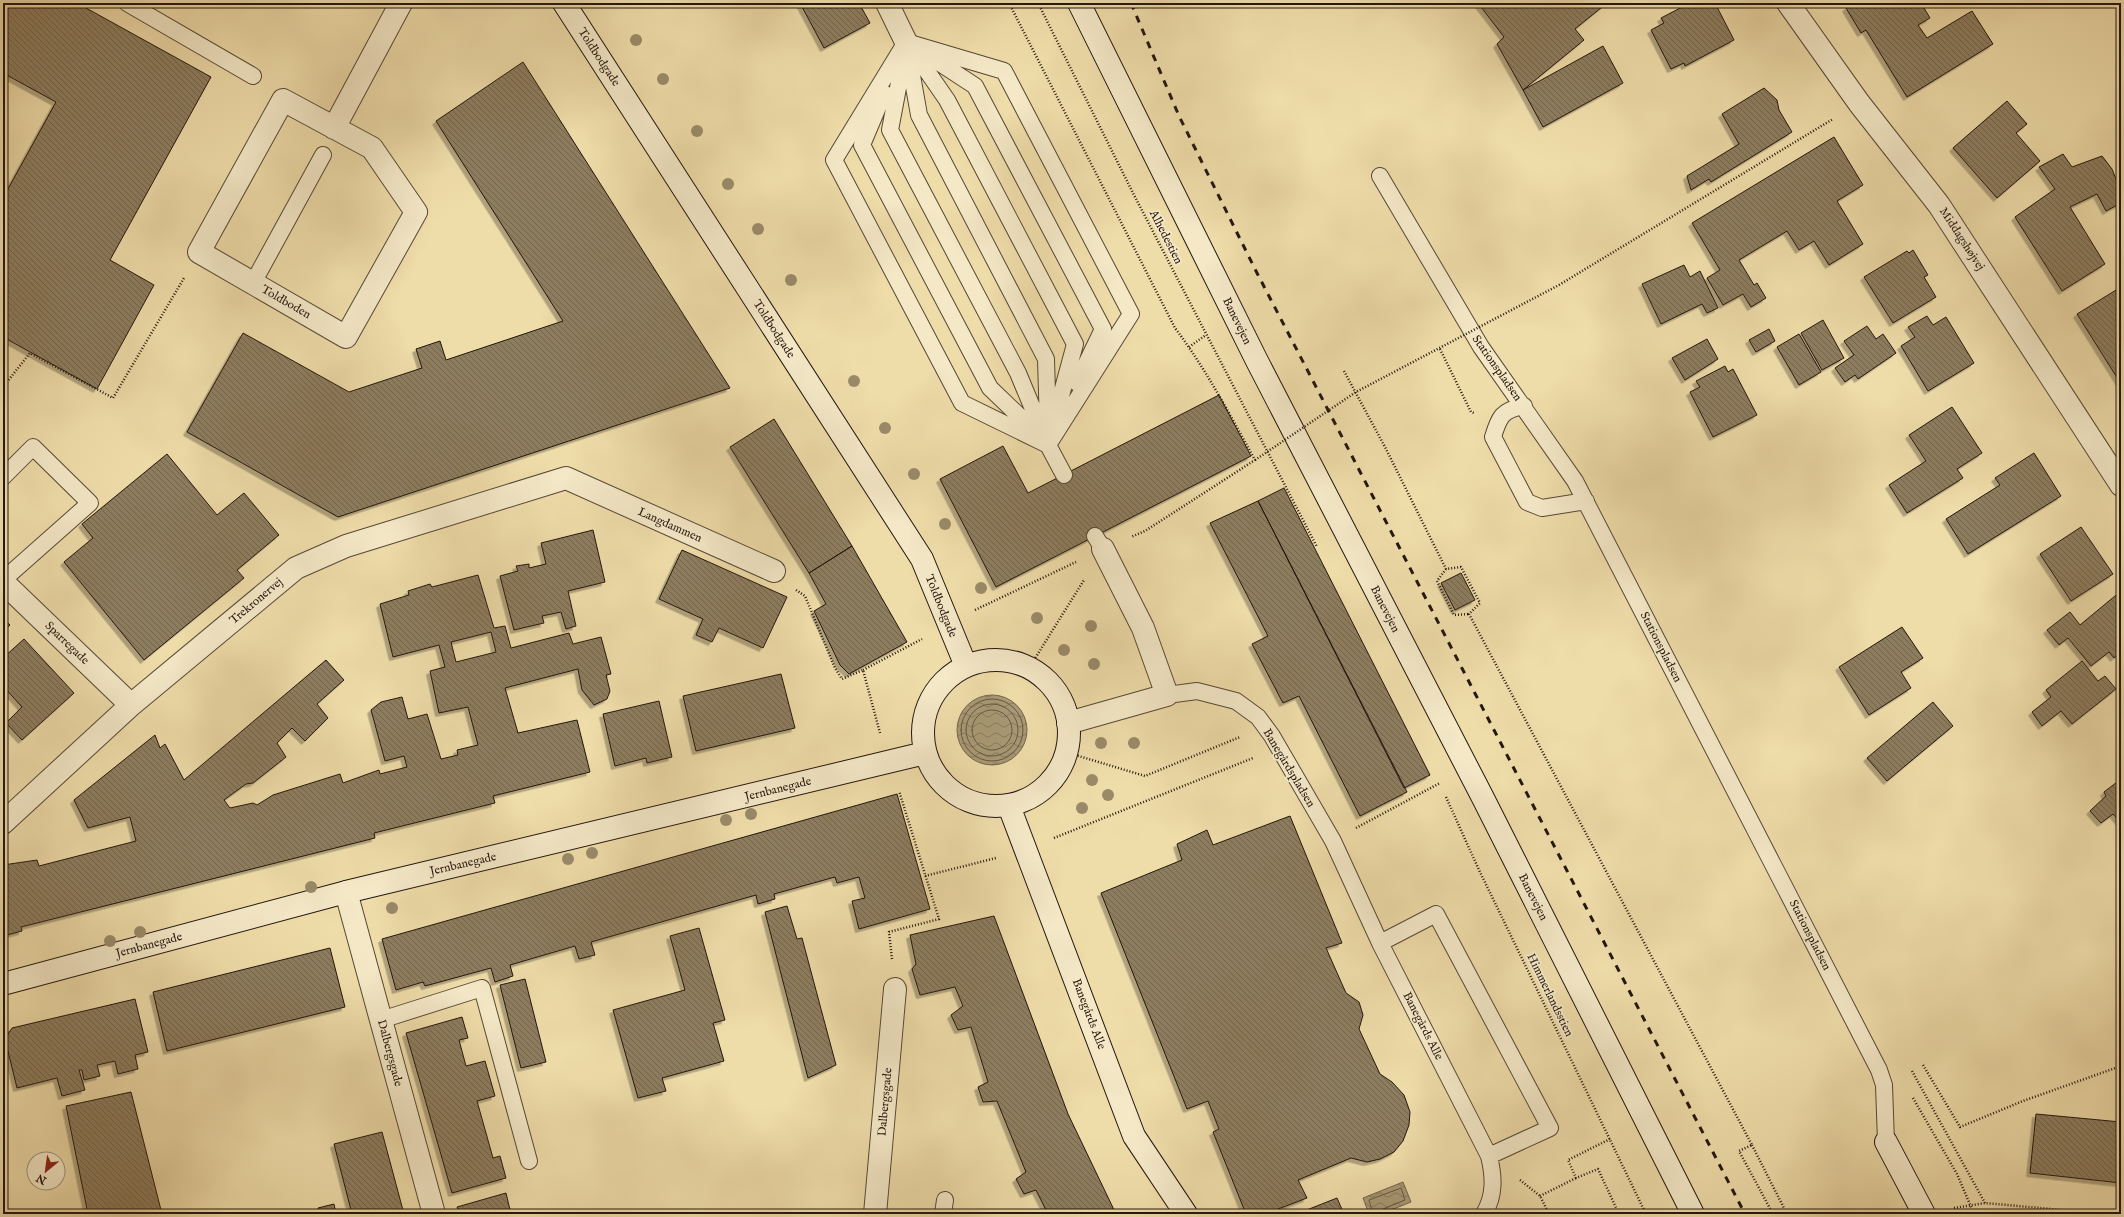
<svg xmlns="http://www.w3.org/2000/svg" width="2124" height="1217" font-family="'IM FELL English',serif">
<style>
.water{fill:url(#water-waves);stroke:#74654c}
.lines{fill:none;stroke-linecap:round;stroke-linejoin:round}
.shore{stroke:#665842;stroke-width:1}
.building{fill:url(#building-back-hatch);stroke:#24160f;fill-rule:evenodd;filter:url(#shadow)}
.lane-casing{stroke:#564836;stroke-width:18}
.street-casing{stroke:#564836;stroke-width:24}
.secondary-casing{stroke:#24160f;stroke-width:24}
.path{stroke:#24160f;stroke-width:2.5;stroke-dasharray:1 2;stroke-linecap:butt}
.lane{stroke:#f4e8c7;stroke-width:16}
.street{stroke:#f4e8c7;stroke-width:22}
.secondary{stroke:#f4e8c7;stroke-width:22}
.rail{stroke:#24160f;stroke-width:3;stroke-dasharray:7 7;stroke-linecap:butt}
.path-bridge{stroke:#24160f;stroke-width:2.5;stroke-dasharray:1 2;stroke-linecap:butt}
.tree{fill:#9a8a69}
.labels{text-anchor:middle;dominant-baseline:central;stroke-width:3.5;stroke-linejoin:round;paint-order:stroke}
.street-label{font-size:12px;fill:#24160f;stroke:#f4e8c7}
</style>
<defs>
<pattern id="water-waves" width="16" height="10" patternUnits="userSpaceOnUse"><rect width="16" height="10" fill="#a99975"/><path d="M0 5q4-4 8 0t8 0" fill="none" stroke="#897c5e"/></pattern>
<pattern id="building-back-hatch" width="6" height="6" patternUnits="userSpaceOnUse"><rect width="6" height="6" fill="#8d7d5f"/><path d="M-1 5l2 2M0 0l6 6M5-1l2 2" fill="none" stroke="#73654d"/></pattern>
<filter id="shadow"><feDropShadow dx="-3.5" dy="3.5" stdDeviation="0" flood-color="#0004"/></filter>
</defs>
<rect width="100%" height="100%" fill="#eedca9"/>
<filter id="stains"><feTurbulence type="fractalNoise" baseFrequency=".005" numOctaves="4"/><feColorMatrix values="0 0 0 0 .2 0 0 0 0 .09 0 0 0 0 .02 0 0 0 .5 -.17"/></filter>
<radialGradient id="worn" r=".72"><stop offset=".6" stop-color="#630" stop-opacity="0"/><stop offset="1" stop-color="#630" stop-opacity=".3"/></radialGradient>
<path class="water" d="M957 730a35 35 0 1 1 70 0a35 35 0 1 1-70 0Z
M1403 1182 1411 1202 1381 1214H1369L1363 1198Z"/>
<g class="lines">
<path class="shore" d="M961 730a31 31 0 1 1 62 0a31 31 0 1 1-62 0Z
M966 730a26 26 0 1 1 52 0a26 26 0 1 1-52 0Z
M972 730a20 20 0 1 1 40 0a20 20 0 1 1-40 0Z
M1373 1214 1369 1200 1401 1188 1405 1200 1383 1209 1381 1214"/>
</g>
<path class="building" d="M3 3H77L211 77 110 260 154 285 97 389 3 337V198L56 102 3 73Z
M800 3H859L870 23 824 48Z
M1478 3H1607L1575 29 1584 40 1523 90 1497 44 1504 37Z
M1690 3H1715L1734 40 1685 66 1684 63 1671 69 1651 30 1664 23 1661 18Z
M1854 3H1921L1930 18 1918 25 1927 38 1972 11 1993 44 1907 97 1866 30 1861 33 1846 8Z
M1603 46 1623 83 1543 127 1523 90Z
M523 62 730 388 338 517 187 432 243 333 349 392 422 368 416 349 440 341 446 360 563 321 436 121Z
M1764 88 1777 100 1779 110 1792 132 1711 182 1709 179 1691 190 1687 176 1739 144 1722 114Z
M2007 101 2027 124 2016 133 2040 161 1997 198 1953 148Z
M1834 137 1863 185 1837 201 1863 244 1829 265 1814 241 1799 250 1787 231 1739 260 1754 285 1757 283 1766 298 1751 307 1743 294 1723 305 1707 278 1720 270 1692 223Z
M2063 154 2072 167 2102 156 2112 169 2121 192V203L2106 211 2097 194 2070 207 2105 264 2062 291 2015 217 2055 189 2039 167Z
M1913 250 1928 275 1924 277 1936 297 1893 323 1864 277 1907 251 1909 253Z
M1684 265 1690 277 1700 271 1718 308 1707 313 1702 304 1661 324 1642 284Z
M2121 287V384L2077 314Z
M1927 316 1933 325 1946 317 1974 363 1928 391 1901 346 1915 337 1908 327Z
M1823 320 1844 358 1822 370 1801 333Z
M1867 326 1876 339 1883 334 1896 353 1858 379 1855 375 1845 382 1835 368 1854 355 1844 341Z
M1769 329 1775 341 1756 352 1749 340Z
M1799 334 1821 372 1799 385 1777 347Z
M1707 339 1718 359 1685 380 1672 358Z
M1725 366 1728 372 1733 369 1757 415 1713 437 1690 392 1700 387 1696 381Z
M1219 395 1251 456 996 587 940 479 1003 446 1028 493Z
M1952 407 1982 453 1957 469 1963 478 1907 513 1889 485 1926 461 1909 435Z
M774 419 852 546 809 573 730 447Z
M2034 453 2061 496 1968 554 1946 519 2000 485 1995 478Z
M167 454 217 515 244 493 279 535 237 570 244 578 144 660 64 562 93 538 82 524Z
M1284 488 1430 775 1404 788 1258 501Z
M1258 501 1407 792 1360 816 1299 696 1283 703 1252 644 1268 636 1210 523Z
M2081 527 2113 574 2071 601 2040 554Z
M593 530 605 582 568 591 576 626 566 629 561 612 542 616 544 623 514 630 500 576 518 571 516 566 529 564V568L546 564 541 543Z
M852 546 907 642 849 674 840 665 814 611 826 604 809 573Z
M682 550 787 597 763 648 719 628 712 642 696 635 703 619 659 599Z
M1461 573 1475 600 1455 610 1441 583Z
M478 575 494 628 505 626 511 648 569 633 573 644 601 637 611 674 606 675 610 691 607 699 594 705 582 690 578 669 505 688 518 733 577 720 590 772 493 796 495 803 374 833 375 838 21 927 22 931 3 936V865L37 860 39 866 136 841 130 817 88 828 74 800 155 735 160 748 165 744 184 780 326 660 344 680 317 704 328 718 305 741 292 728 277 743 286 757 253 783 246 784 224 800 230 808 253 803 257 805 273 795 340 774 343 783 379 770 380 774 407 767 404 756 385 761 371 710 381 702 402 697 408 719 427 714 441 759 458 755 457 750 478 745 468 707 439 713 430 671 445 667 439 645 393 657 380 604 409 595 408 591 430 584 432 587ZM491 632 496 652 456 662 451 642Z
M2121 591V652L2114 658 2109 652 2091 666 2068 638 2059 645 2047 630 2070 612 2080 625Z
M3 618 10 625 3 632Z
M1902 627 1923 658 1901 672 1911 688 1869 715 1839 667Z
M24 639 74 693 22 740 6 723 22 707 3 686V658Z
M2082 661 2098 681 2105 676 2116 689 2072 724 2061 711 2042 726 2032 712 2051 697 2046 690Z
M781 674 795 728 696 751 683 696Z
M659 701 672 757 647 763 646 758 615 766 603 714Z
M1933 702 1953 726 1887 781 1867 758Z
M2121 779V823L2113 814 2101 823 2090 811 2106 796 2104 792Z
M897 794 930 909 859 929 852 901 865 898 859 877 837 883 835 877 774 894 775 899 758 904 756 895 591 942 595 955 579 959 575 946 510 965 513 976 495 982 491 968 425 986 423 982 396 990 382 939Z
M1290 816 1342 943 1326 948 1346 993 1359 1002 1363 1015 1359 1029 1380 1074 1392 1082 1404 1095 1410 1112 1409 1125 1403 1141 1394 1152 1380 1159 1367 1162 1351 1158 1298 1180 1307 1198 1265 1214H1246L1213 1132 1219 1129 1208 1101 1187 1109 1101 893 1182 860 1177 844 1207 830 1213 845Z
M787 906 797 939 802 938 836 1065 808 1078 765 912Z
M994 916 1068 1114 1116 1214H1048L1036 1190 1024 1194 1016 1179 1026 1172 997 1101 983 1102 978 1087 988 1082 971 1027 958 1030 951 1015 963 1006 955 987 920 995 912 969 916 964 910 935Z
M699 928 725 1020 713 1023 724 1061 662 1078 666 1091 638 1098 613 1010 685 990 670 936Z
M330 948 345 1007 167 1051 153 992Z
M525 979 546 1062 521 1068 500 985Z
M135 999 148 1052 135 1055 138 1069 118 1074 115 1061 97 1065 100 1076 84 1080 82 1070H79L85 1090 62 1096 57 1078 17 1088 5 1039 12 1028Z
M462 1017 468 1038 459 1040 466 1066 485 1061 495 1096 477 1101 493 1158 500 1156 506 1178 452 1193 406 1033Z
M131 1092 162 1214H88L66 1106Z
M2036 1114 2121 1122V1183L2030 1173Z
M382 1132 404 1214H352L334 1144Z
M506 1193 511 1214H460L457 1207Z
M1337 1198 1344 1214 1299 1213Z
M334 1204 336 1214H319L318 1208Z"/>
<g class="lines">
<g class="lane-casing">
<path id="lane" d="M127 3 253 76
M906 42 1004 71 1131 314 1048 445
M906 42 834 160 962 403 1048 445
M911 48 947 100 1075 344 1052 429
M905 51 890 130 1018 373 1048 445 1064 475
M923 52 975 86 1103 329 1077 383
M908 53 919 115 1046 359 1048 426
M884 93 862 145 990 388 1039 435
M1380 176 1481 347 1575 481 1879 1070 1884 1085 1886 1142
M253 283 323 155
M1524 406C1502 410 1499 417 1493 437L1527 502 1542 508 1586 501
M3 477 33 447 90 503 3 580
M1095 536 1103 549
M1167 695 1197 691 1236 701 1258 717 1272 736 1333 841 1380 943 1489 1156C1494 1177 1495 1195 1484 1214
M1380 943 1436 914 1550 1128 1489 1156
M381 1020 482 988 529 1161
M943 1214 945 1200"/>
</g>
<g class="street-casing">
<path id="street" d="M887 3 906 42
M1788 3 1859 103 1939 205 2121 485
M283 100 372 148 416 212 346 337 199 252Z
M334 128 401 3
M3 582 131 705
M1068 723 1167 695 1143 628 1103 549
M3 823 131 705 296 568 346 546 566 478 774 571
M346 892 434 1214
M875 1214 895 989"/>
</g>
<g class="secondary-casing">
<path id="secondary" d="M564 3 922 559 966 666
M1079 3 1257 361 1483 798 1693 1214
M923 733a73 73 0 1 1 146 0a73 73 0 1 1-146 0Z
M1009 806 1134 1136 1186 1214
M3 984 346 892 925 753
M1886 1142 1924 1214"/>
</g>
<path class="path" d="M1009 3 1175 328C1206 369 1230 415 1255 460L1145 531 1131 537
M1038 3 1134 195 1317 547
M1559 285 1833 119
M1189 347 1206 335
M1440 349 1471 412 1474 413
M1344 371 1385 447 1446 569 1461 567 1480 603 1469 614 1752 1145 1739 1151 1773 1214
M3 387 30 353 113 398 184 278
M1446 569 1437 581 1454 615 1469 614
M796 590 805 596 835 668 842 679 863 670 880 733
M975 610 1076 562
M1029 668 1084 580
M863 670 922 639
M1072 754 1145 776 1240 737
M1446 797 1479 870 1646 1214
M1356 828 1440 783
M1054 838 1253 758
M925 876 996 858
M892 959 889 932 939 919 899 791
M1923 1065 1960 1127 2023 1101 2121 1066
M1912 1071 1985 1203
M1913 1098 1957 1174 1974 1214
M1610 1139 1568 1160 1576 1178 1598 1169 1619 1214
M1752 1145 1787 1214
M1520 1180 1540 1196 1549 1214
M1540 1196 1576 1178
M1954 1208 1985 1203 2106 1214"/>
<use href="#lane" class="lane"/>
<use href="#street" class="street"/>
<use href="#secondary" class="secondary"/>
<path class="rail" d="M1131 3 1179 116 1257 273 1745 1214"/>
<path class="path-bridge" d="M1255 460 1356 392 1559 285"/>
</g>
<g class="tree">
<circle cx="636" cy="40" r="6"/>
<circle cx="663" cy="79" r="6"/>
<circle cx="697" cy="131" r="6"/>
<circle cx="728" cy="184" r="6"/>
<circle cx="758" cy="229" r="6"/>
<circle cx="791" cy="280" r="6"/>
<circle cx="854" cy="381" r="6"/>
<circle cx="885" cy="428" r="6"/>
<circle cx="914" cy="474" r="6"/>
<circle cx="945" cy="524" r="6"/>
<circle cx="981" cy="588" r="6"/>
<circle cx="1037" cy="618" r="6"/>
<circle cx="1091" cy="626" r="6"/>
<circle cx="1064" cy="650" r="6"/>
<circle cx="1094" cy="664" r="6"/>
<circle cx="1101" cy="743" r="6"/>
<circle cx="1134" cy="743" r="6"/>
<circle cx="1092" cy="780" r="6"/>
<circle cx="1108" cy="795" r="6"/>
<circle cx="1082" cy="808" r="6"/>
<circle cx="751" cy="814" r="6"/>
<circle cx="726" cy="820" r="6"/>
<circle cx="592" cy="853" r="6"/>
<circle cx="568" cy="859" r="6"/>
<circle cx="311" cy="887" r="6"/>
<circle cx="392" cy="908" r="6"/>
<circle cx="140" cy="932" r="6"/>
<circle cx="110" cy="941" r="6"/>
</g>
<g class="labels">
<g class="street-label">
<text transform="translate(599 57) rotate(57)">Toldbodgade</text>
<text transform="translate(1166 237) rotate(63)">Alhedestien</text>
<text transform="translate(1962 239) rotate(57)">Middagshøjvej</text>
<text transform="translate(286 302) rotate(30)">Toldboden</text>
<text transform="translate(1237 321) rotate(64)">Banevejen</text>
<text transform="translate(774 329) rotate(57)">Toldbodgade</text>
<text transform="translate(1497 368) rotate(55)">Stationspladsen</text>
<text transform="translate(670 525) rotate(24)">Langdammen</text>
<text transform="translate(256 601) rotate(-40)">Trekronervej</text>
<text transform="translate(941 606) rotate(68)">Toldbodgade</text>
<text transform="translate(1385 609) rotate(63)">Banevejen</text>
<text transform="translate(67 643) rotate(44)">Sparregade</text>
<text transform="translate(1661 647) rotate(63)">Stationspladsen</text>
<text transform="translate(1289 768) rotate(59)">Banegårdspladsen</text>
<text transform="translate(778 789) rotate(-14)">Jernbanegade</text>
<text transform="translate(463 864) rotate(-13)">Jernbanegade</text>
<text transform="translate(1533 897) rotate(63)">Banevejen</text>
<text transform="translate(1810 935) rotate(63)">Stationspladsen</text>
<text transform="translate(149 945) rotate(-15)">Jernbanegade</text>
<text transform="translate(1550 995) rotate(64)">Himmerlandsstien</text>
<text transform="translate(1089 1014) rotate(69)">Banegårds Alle</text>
<text transform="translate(1423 1026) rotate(63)">Banegårds Alle</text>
<text transform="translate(390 1053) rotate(75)">Dalbergsgade</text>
<text transform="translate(885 1102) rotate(-85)">Dalbergsgade</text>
</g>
</g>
<rect width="2124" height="1217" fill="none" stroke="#eedca9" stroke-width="16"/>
<rect x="4" y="4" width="2116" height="1209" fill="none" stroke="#24160f" stroke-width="2"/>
<rect x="8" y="8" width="2108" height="1201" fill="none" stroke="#24160f"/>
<g transform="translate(46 1171) rotate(209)"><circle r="19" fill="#f4e8c7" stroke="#a1947d"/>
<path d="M0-3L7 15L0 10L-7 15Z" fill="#8f2418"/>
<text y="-6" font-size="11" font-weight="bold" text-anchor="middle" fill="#24160f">N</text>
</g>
<rect width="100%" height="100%" filter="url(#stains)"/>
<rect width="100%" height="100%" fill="url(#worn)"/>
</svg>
